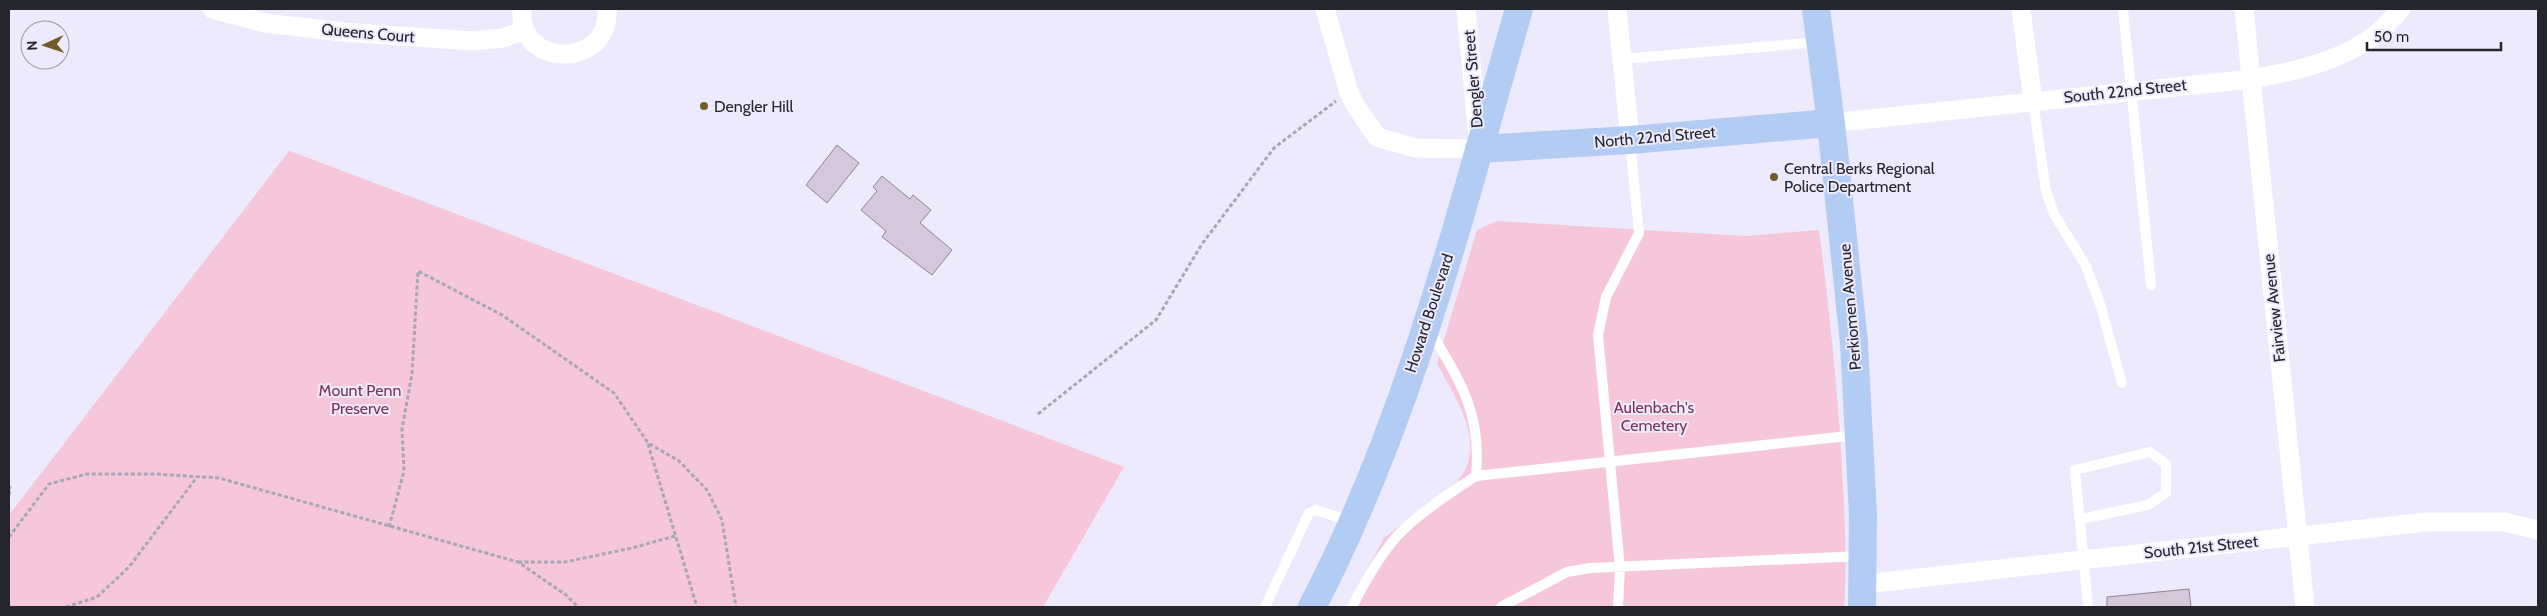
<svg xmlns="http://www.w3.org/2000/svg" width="2547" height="616" font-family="Cabin,sans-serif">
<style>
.green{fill:#f6c7da}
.building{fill:#d7c7da;stroke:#928394}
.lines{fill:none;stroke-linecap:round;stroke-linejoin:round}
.path{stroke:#a8a7b5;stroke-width:3;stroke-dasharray:4 2.5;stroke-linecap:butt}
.service{stroke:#fff;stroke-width:10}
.minor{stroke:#fff;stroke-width:19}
.primary{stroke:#b3ccf4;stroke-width:28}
.poi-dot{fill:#725c2c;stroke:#eceafc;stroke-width:2}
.labels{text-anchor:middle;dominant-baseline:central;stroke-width:4;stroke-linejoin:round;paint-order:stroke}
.street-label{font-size:16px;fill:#25252d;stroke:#eceafc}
.poi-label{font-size:16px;fill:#25252d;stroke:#eceafc;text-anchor:start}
.park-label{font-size:16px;fill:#7d3357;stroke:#eceafc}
</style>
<rect width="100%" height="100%" fill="#eceafc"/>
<path class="green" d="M289 151H290L1124 467 1043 607H9V515Z
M1497 221 1745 236 1819 230C1830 315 1839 400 1843 485 1845 526 1847 566 1844 607H1347L1384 538 1457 482C1489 444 1456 400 1437 363L1477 230Z"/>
<path class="building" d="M837 145 859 163 827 203 806 185Z
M882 176 910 199 913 195 931 210 920 223 952 250 932 275 882 237 886 231 861 210 877 191 873 187Z
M2189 589 2191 607H2107V597Z"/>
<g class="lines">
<path class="path" d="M1038 414 1156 320 1202 244 1274 148 1336 101
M648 444 697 607
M9 495 10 486
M389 527 404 471 402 429 412 374 418 271 502 315 614 393 648 443 679 461 707 490 722 520 736 607
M9 537 49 484 87 474H155L219 478 518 562 566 595 578 607
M518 562H565L632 548 675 536
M66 607 97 597 129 567 197 477"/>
<path class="service" d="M2123 9 2151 285
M1623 59 1819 42
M2033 101 2046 191 2054 214 2086 266 2101 307 2122 383
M1476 476 1858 435
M2081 519 2148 505 2166 493V464L2150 452 2075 470 2088 607
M1265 607 1309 513 1316 510 1350 521
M1352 607C1363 585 1376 562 1392 542 1410 519 1451 492 1476 476 1482 413 1460 381 1429 329
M1501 607 1567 572 1590 568 1862 556
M1618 607 1620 568 1598 335 1606 297 1639 233 1630 141"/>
<path class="minor" d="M212 9 265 23 343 32 473 41 503 38 525 30
M522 9C517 69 611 69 607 9
M1325 9 1349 92 1355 105 1377 137 1415 148 1479 149 1466 9
M1617 9 1630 140
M2021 9 2033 101
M2244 9 2305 607
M1831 123 2252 79C2296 71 2344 61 2380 31 2387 25 2394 16 2401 9
M1864 584 2426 522H2504L2538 530"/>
<path class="primary" d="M1816 9 1831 123 1854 343 1863 514 1862 607
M1479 149 1630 140 1831 123
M1312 607C1410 419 1461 211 1519 9"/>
</g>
<g class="poi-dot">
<circle cx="704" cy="106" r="5"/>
<circle cx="1774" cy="177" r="5"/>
</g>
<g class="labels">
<g class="street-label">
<text transform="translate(368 33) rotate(5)">Queens Court</text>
<text transform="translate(1473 79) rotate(-95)">Dengler Street</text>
<text transform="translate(2125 91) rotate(-6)">South 22nd Street</text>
<text transform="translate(1655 137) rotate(-5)">North 22nd Street</text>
<text transform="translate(1850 307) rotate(-95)">Perkiomen Avenue</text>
<text transform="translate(2274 308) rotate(-96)">Fairview Avenue</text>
<text transform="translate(1429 313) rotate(-72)">Howard Boulevard</text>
<text transform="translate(2201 547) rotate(-6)">South 21st Street</text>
</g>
<g class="poi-label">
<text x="714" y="106">Dengler Hill</text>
<text x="1784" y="168">Central Berks Regional<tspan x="1784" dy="18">Police Department</tspan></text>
</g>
<g class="park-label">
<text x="360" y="390">Mount Penn<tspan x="360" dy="18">Preserve</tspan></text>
<text x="1654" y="407">Aulenbach's<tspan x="1654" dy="18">Cemetery</tspan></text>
</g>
</g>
<rect width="2547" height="616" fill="none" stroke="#25252d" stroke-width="20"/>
<g transform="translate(45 45) rotate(267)"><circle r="24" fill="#eceafc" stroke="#9c9ba9"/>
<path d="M0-4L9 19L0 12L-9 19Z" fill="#725c2c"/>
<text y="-8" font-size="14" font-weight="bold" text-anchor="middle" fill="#25252d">N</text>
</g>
<path d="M2367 42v8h134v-8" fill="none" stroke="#25252d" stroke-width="2.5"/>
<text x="2374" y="42" font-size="15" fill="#25252d" stroke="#eceafc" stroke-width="4" paint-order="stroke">50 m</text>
</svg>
